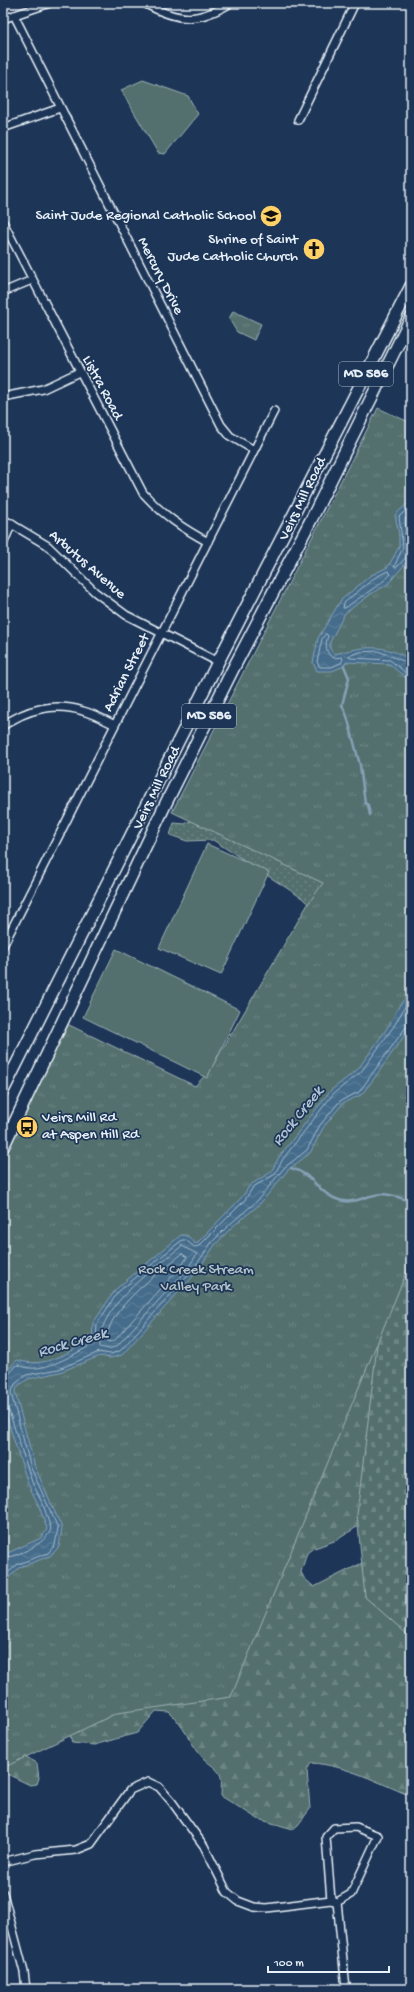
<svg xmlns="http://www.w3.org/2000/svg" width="414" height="1992" font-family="'Gochi Hand',sans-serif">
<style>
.grass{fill:url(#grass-dots);stroke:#9eb0b3}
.forest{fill:url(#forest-firs);stroke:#9eb0b3}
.cemetery{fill:url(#cemetery-stones);stroke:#9eb0b3}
.park{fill:url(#park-tufts);stroke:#9eb0b3}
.pitch{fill:#53706e;stroke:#9eb0b3}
.water{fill:url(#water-waves);stroke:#86a1b7}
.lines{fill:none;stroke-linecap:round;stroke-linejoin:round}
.shore{stroke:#a6bccc;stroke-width:1}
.stream{stroke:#86a1b7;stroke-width:2.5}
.street-casing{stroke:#e8f1f8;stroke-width:10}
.primary-casing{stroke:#e8f1f8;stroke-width:14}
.street{stroke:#1d3557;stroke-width:7}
.primary{stroke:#1d3557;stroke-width:11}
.labels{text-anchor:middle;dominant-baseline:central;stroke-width:3.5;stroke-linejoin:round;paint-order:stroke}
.shield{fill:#1d3557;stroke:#abb9c8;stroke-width:1}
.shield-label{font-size:14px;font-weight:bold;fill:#e8f1f8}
.poi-label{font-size:15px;fill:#e8f1f8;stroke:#1d3557;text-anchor:end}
.street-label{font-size:15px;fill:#e8f1f8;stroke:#1d3557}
.park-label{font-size:15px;fill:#b4c4c8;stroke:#1d3557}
.water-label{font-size:16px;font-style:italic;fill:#afc2d2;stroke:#1d3557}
</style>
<defs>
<pattern id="grass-dots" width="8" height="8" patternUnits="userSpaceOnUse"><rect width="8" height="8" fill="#53706e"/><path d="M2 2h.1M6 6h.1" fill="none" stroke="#6c8583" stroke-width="1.8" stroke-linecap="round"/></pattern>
<pattern id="forest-firs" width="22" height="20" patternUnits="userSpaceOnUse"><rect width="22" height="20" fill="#53706e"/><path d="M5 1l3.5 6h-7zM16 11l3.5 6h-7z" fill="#6c8583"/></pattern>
<pattern id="cemetery-stones" width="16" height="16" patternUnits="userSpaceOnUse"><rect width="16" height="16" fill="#53706e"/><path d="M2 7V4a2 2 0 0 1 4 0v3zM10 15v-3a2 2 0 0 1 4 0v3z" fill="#6c8583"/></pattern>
<pattern id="park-tufts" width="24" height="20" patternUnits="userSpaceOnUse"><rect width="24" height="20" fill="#53706e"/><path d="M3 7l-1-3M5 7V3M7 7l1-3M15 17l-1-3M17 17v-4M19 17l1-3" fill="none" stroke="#6c8583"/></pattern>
<pattern id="water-waves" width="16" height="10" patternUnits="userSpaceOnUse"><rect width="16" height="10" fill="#446c8b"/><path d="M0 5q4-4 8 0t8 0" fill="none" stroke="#5f819c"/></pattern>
</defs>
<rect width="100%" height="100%" fill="#1d3557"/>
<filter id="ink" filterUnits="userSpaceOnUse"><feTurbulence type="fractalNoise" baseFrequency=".025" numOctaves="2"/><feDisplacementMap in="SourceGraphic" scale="8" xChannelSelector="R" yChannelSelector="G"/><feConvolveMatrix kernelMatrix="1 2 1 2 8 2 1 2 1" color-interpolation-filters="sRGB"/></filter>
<g filter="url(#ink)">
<path class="grass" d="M208 809 338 845 327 922 302 898 213 840 187 841 170 835 174 823 185 824Z"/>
<path class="forest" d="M373 1080 385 1517 355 1528 337 1540 312 1549 307 1553 301 1572 304 1578 314 1587 380 1554 411 1592V1796C379 1783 346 1765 311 1763L307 1770 310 1809 298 1825 293 1829 258 1819 221 1796C221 1790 222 1782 221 1777 219 1769 209 1764 204 1759 190 1744 184 1725 169 1712L156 1711 137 1733 94 1745 72 1743 66 1719 12 1749 37 1763 39 1778 37 1784 30 1785 3 1772V1583Z"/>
<path class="cemetery" d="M411 1217V1635L407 1634 365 1597 357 1514 380 1320Z"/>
<path class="park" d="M233 311 261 324 254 340 237 332 229 319Z
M378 408 411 423V1261L231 1697 117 1713 3 1768V1146L65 1023 195 1086 210 1070 308 904 323 883 172 812Z"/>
<path class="pitch" d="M143 80 188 96 198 114 165 154 158 153 121 90Z
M207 844 269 872 221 975 159 948Z
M116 949 240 1010 207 1078 83 1017Z"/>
<path class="water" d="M411 500V557L387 585 374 592 345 613 330 642V649L334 654C362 647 385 642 411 661V682L389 664 346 662 344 666 332 671H317L313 663 318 638 341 600 371 575 388 567 399 547V534L395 515Z
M411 990V1026L373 1080 361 1095 343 1103 323 1128 310 1153 288 1170 259 1205 232 1227 215 1245 195 1274 122 1355 110 1358 100 1356 60 1372 28 1379 18 1386 15 1392 35 1467 62 1528 59 1547 50 1556 20 1567 3 1583V1555L41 1538 47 1529 39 1506 28 1484 3 1406 4 1374 17 1360C46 1369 66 1353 92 1340L93 1323 116 1289 181 1235 188 1236 196 1244 242 1197 250 1185 271 1172 279 1157 330 1091 358 1069 390 1024 399 1006Z"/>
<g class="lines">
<path class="shore" d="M411 505 399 517 403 547 394 567H397L407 556 411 555
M411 512 405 519 408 548 411 550
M388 571 391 574C381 585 358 598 345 608H343L344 603 373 579Z
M326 634 328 636C325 644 325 654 334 658L342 657 343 659 341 663 331 667H320L317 662 322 639Z
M411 664 378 651 360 652 348 656 350 658 390 660 411 677
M182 1246 197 1254 188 1268 117 1346 109 1349 100 1347C95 1309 155 1267 182 1246Z
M182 1254 187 1257 183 1264 114 1341 108 1342C101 1314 161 1270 182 1254Z
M3 1377 7 1376 17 1365C21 1365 25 1368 29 1368 51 1370 75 1353 94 1344L96 1341 97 1324 118 1292 182 1240H186L194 1247 199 1246 245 1200 253 1187 274 1175 283 1159 333 1094 361 1072 394 1026 411 996
M3 1408 9 1411 32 1482 43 1504 51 1529C46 1544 18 1556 3 1558
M3 1577 18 1564 48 1553 55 1545 58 1528 31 1468 11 1393 15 1384 26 1375 59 1369 99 1352 110 1354 120 1351 192 1271 212 1242 230 1224 256 1202 285 1167 307 1150 320 1125 340 1101 359 1092 406 1027 411 1025"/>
<path class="stream" d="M344 666 349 678 342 705 347 716 360 765 365 803 368 805 370 815
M291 1168C312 1173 319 1194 339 1200 354 1205 366 1195 381 1194 391 1194 402 1198 411 1202"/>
<g class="street-casing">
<path id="street" d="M144 3C179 22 197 23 231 3
M14 15 221 425 230 436 254 450
M3 19 50 3
M298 120 355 3
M3 128 60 108
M3 222 143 493C163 515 182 528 208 542
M3 292 32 280
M3 397 43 389 79 372
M3 519 48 546 95 592 126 615 218 662
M3 544 12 523
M3 726C26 709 55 702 83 711 94 714 105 720 115 725
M3 946 274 411
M3 1862 35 1854 76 1850 91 1844 130 1790 148 1782 159 1787 172 1802 204 1846 227 1892 238 1901 254 1907 267 1908 331 1900 337 1902
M3 1893 24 1972 26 1989
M331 1900 326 1837 334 1828 356 1827 378 1836 351 1894 337 1902
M337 1902 346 1989"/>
</g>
<g class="primary-casing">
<path id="primary" d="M3 1091 218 662 411 286
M3 1147 166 803 233 669 312 518 411 318"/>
</g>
<use href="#street" class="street"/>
<use href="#primary" class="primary"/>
</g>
</g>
<defs>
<g id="school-disc" transform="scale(1.15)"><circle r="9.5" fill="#ffd166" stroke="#1d3557"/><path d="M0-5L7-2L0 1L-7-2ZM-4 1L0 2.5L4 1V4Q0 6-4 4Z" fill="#111"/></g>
<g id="church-disc" transform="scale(1.15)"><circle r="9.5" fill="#ffd166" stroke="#1d3557"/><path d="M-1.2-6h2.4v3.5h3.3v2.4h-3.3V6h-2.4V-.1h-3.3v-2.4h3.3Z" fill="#111"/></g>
<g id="bus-disc" transform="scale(1.15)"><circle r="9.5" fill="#ffd166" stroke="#1d3557"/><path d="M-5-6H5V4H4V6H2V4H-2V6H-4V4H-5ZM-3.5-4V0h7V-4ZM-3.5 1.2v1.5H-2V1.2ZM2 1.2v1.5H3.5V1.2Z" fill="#111"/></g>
</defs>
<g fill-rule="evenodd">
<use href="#school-disc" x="271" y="216"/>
<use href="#church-disc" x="314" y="249"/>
<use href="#bus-disc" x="27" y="1127"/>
</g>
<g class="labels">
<g class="shield">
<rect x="339" y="362" width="54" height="24" rx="3"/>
<rect x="182" y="704" width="54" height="24" rx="3"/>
</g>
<g class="shield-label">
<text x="366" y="374">MD 586</text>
<text x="209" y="716">MD 586</text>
</g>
<g class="poi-label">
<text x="256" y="216">Saint Jude Regional Catholic School</text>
<text x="298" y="240">Shrine of Saint<tspan x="298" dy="17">Jude Catholic Church</tspan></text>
<text x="42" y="1118" text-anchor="start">Veirs Mill Rd<tspan x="42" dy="17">at Aspen Hill Rd</tspan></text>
</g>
<g class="street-label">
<text transform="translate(160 276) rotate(63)">Mercury Drive</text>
<text transform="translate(102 388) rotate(62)">Listra Road</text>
<text transform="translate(303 499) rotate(-64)">Veirs Mill Road</text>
<text transform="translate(87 565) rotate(41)">Arbutus Avenue</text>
<text transform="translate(127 673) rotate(-63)">Adrian Street</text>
<text transform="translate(157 788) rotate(-64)">Veirs Mill Road</text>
</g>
<g class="park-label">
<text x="196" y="1270">Rock Creek Stream<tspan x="196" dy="17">Valley Park</tspan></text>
</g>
<g class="water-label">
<text transform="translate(299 1117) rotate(-51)">Rock Creek</text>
<text transform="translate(73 1344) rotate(-16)">Rock Creek</text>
</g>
</g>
<rect width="414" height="1992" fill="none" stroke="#1d3557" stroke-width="16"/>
<rect x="8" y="8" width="398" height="1976" fill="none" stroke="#e8f1f8" stroke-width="1.5" filter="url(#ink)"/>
<path d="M268 1966v6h121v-6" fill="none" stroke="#e8f1f8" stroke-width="2"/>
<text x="274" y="1966" font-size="12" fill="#e8f1f8" stroke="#1d3557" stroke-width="3" paint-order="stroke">100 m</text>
</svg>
